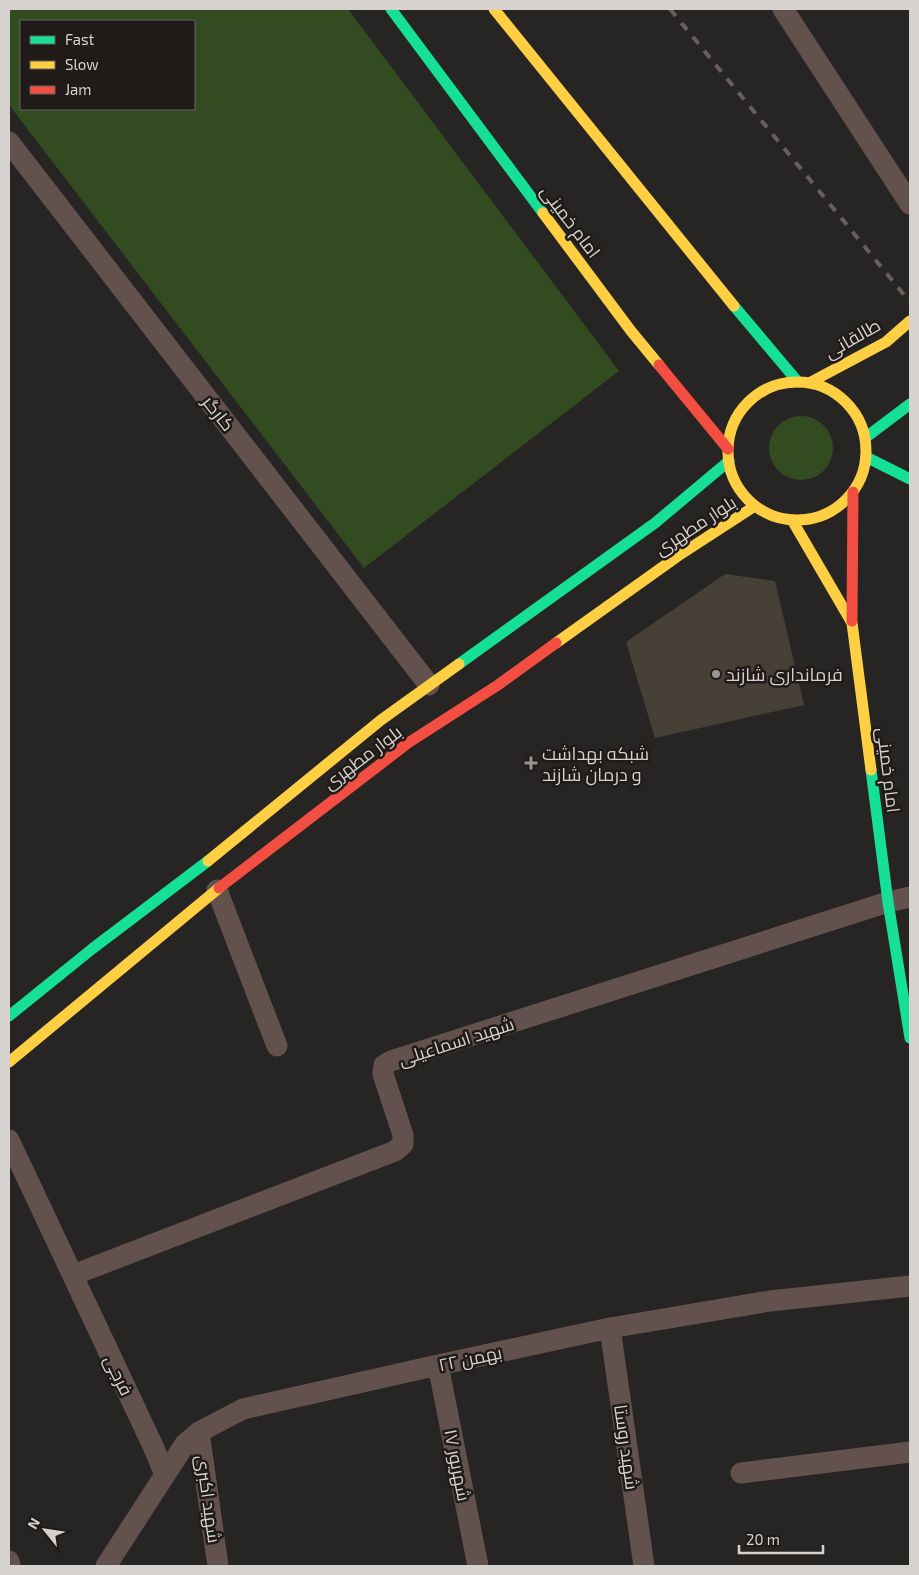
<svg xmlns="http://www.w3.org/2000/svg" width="919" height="1575" font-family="'Exo 2',Cairo,sans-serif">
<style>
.green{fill:#334b20;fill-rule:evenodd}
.building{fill:#474037}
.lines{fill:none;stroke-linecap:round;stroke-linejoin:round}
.street{stroke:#63514e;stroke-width:21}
.fast{stroke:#16e098;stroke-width:11}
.slow{stroke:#ffcf43;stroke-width:11}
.jam{stroke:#f24e42;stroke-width:11}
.rail{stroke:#685e5d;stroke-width:4;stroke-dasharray:9 9;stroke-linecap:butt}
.poi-dot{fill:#989593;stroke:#201b18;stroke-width:2}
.labels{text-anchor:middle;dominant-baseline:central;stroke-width:5;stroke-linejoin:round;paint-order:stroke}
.street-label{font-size:18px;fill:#d5d2d0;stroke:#201b18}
.poi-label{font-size:18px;fill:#d5d2d0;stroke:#201b18;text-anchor:start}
</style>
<rect width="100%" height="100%" fill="#272523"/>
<path class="green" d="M9 9H348L619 371 364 568 9 105ZM21 21H194V109H21Z
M769 448a32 32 0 1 1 64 0a32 32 0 1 1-64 0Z"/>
<path class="building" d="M725 574 775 581 804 705 655 738 626 642Z"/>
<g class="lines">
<path class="street" d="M783 9 910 204
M9 142 429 685
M217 890 277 1046
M9 1140 153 1446 165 1475
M73 1275 395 1151 403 1144V1135L383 1074 384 1065 391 1061 888 902 910 897
M610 1328 644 1566
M438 1365 478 1566
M199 1432 218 1566
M741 1473 910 1452
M9 1561 10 1566
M106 1566 185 1444 199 1432 243 1409 438 1365 610 1328 770 1301 910 1286"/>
<path class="fast" d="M391 9 543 213
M734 306 798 382
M865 438 910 404
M866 457 910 479
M459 664 655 523 729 461
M871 770 888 902 910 1038
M9 1016 92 949 208 861"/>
<path class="slow" d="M494 9 734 306
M543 213 631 331 659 365
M728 451a69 69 0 1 1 138 0a69 69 0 1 1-138 0Z
M809 383 886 342 910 321
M792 520 852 623 871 770
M556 643 678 556 755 506
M208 861 381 720 459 664
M9 1062 219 888"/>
<path class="jam" d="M659 365 728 449
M852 621 853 492
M219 888 408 743 498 685 556 643"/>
<path class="rail" d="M670 9 910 302"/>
</g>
<g class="poi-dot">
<circle cx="716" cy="674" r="5"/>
<path d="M528.5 755.5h5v5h5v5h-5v5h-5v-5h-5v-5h5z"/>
</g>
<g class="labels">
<g class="street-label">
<text transform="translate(571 221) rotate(53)">امام خمینی</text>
<text transform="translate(852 338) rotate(-30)">طالقانی</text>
<text transform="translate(219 413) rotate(52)">کارگر</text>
<text transform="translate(695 525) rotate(-33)">بلوار مطهری</text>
<text transform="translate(362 757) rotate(-37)">بلوار مطهری</text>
<text transform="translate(889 770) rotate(83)">امام خمینی</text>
<text transform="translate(456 1041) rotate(-18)">شهید اسماعیلی</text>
<text transform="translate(470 1358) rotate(-12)">۲۲ بهمن</text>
<text transform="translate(119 1375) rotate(64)">فرجی</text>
<text transform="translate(627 1447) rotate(82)">شهید روستا</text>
<text transform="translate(458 1465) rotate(79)">۱۷ شهریور</text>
<text transform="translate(209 1499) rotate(82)">شهید اکبری</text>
</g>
<g class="poi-label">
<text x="726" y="674">فرمانداری شازند</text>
<text x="542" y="753">شبکه بهداشت<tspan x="542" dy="21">و درمان شازند</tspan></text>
</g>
</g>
<rect width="919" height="1575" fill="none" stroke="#d5d2d0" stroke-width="20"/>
<rect x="20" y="20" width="175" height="90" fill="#201b18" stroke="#686462"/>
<rect x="30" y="36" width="25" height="8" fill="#16e098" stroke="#686462"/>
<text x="65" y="45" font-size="15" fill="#d5d2d0">Fast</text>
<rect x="30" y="61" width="25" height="8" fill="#ffcf43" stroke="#686462"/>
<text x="65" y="70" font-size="15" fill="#d5d2d0">Slow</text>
<rect x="30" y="86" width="25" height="8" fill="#f24e42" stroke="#686462"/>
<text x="65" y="95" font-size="15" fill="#d5d2d0">Jam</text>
<g transform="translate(45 1530) rotate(300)" stroke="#201b18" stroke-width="4" paint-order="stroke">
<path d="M0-4L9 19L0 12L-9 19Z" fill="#d5d2d0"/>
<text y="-8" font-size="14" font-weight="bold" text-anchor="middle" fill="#d5d2d0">N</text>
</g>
<path d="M739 1545v8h84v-8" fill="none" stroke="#d5d2d0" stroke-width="2.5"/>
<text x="746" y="1545" font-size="15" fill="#d5d2d0" stroke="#201b18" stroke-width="4" paint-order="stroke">20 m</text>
</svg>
